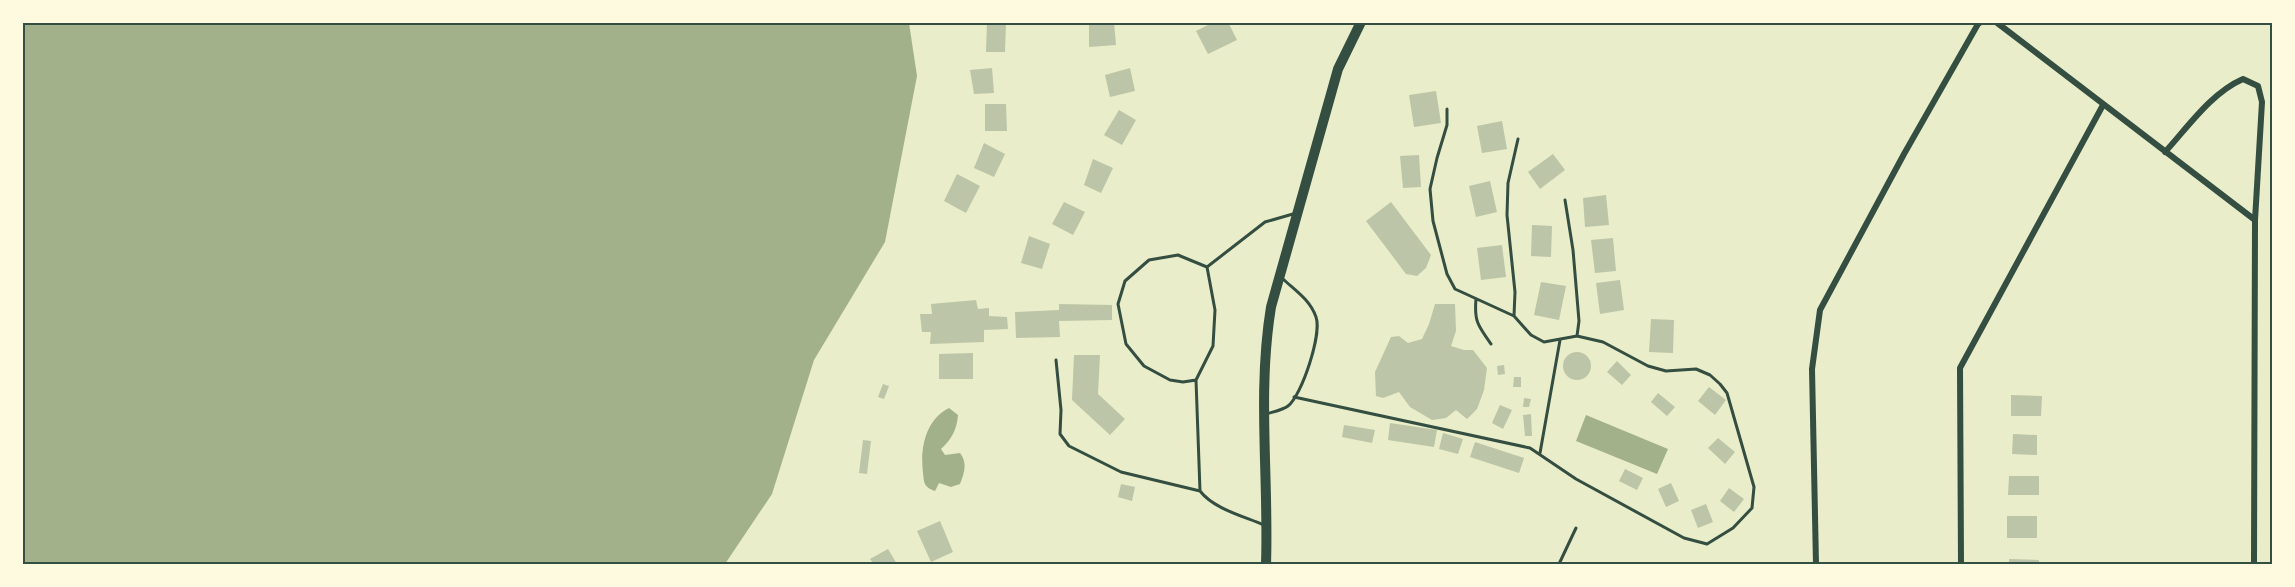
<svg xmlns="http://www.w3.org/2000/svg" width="2295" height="587" font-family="'Work Sans',sans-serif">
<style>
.water{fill:#a3b18a}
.building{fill:#bcc5a7}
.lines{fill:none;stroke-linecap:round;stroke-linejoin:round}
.service{stroke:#344e41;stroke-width:3}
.minor{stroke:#344e41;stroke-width:6}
.primary{stroke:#344e41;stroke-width:10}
.neatline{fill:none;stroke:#344e41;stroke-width:2}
</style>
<rect width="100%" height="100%" fill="#e9edc9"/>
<path class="water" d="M22 23H909L917 76 885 242 814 360 772 494 725 564H23Z
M949 408 958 415C957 429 952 439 941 449L945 455 960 453C968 463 964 474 960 484L951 487 939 483 935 491C924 487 924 483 923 473 920 449 925 420 949 408Z
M1586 415 1668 449 1657 474 1576 441Z"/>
<path class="building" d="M987 22 1006 23 1005 52H986Z
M1089 22H1114L1116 45 1089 47Z
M1214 22H1228L1237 40 1208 54 1196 31Z
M992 68 994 93 974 94 970 70Z
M1130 68 1135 91 1110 97 1105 75Z
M1436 91 1441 123 1414 127 1409 95Z
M985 104H1006L1007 131H985Z
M1119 110 1136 120 1122 145 1104 135Z
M1502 121 1507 149 1482 153 1477 126Z
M984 143 1005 154 994 177 974 168Z
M1553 154 1565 170 1540 189 1528 172Z
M1419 155 1421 187 1403 188 1400 156Z
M1093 159 1113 168 1101 193 1084 185Z
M957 174 980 186 966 213 944 201Z
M1490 181 1497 212 1476 217 1469 186Z
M1606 195 1609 225 1585 227 1583 198Z
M1064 202 1085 212 1073 235 1052 224Z
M1391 202 1431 255 1426 268 1417 276 1406 274 1366 221Z
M1532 225 1552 226 1551 257 1531 256Z
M1029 236 1050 244 1042 269 1021 263Z
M1613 238 1616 271 1595 273 1591 240Z
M1502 245 1506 277 1481 280 1477 248Z
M1620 280 1624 310 1600 314 1596 283Z
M1541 282 1566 286 1559 320 1534 315Z
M976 300 978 309 989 308V316L1007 317 1008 329 984 330V342L930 344 931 332H922L920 314H932L931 304Z
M1059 304 1112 305V320L1059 321 1060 337 1016 338 1015 312 1059 310Z
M1435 304H1455L1456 331 1451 346 1464 350H1473L1487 368 1484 390 1477 409 1467 419 1456 410 1446 418 1432 420 1410 407 1399 392 1383 398 1376 396 1375 372 1391 337 1399 336 1408 343 1422 339 1429 324Z
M1651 319 1674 320 1673 353 1649 352Z
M1563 366a14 14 0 1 1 28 0a14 14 0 1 1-28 0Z
M973 353V379H939V354Z
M1074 355H1100L1098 394 1125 419 1110 435 1072 400Z
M1617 361 1631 375 1622 385 1607 372Z
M1504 365 1505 374 1498 375 1497 366Z
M1514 377H1521V387H1513Z
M883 384 889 386 884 399 878 397Z
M1709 387 1726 400 1715 415 1698 401Z
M1658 393 1675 407 1667 416 1651 402Z
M2011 395 2042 396 2041 416H2011Z
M1524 398 1531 399 1529 407H1523Z
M1500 405 1512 410 1503 429 1492 423Z
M1531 414 1532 436H1525L1523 415Z
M1390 423 1437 430 1434 447 1388 440Z
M1344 425 1375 430 1372 443 1342 437Z
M1443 433 1463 439 1458 454 1439 449Z
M2013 434 2037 435V455L2012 454Z
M1718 438 1735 452 1725 464 1708 448Z
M863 440 871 441 867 474 859 473Z
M1475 442 1524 458 1519 473 1470 457Z
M1625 469 1643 478 1637 490 1619 481Z
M2009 476H2039V495H2008Z
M1671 483 1679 501 1666 507 1658 489Z
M1121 484 1135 487 1132 501 1118 497Z
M1729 488 1744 499 1734 512 1720 501Z
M1706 504 1713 522 1698 528 1691 510Z
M2007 516H2037V538H2007Z
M940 521 953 552 931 562 917 531Z
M888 549 897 564H874L870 559Z
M2009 559 2039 560V564H2009Z"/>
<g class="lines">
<path class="service" d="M1565 200 1573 250 1579 321 1577 336
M1207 267 1215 310 1213 346 1196 380 1183 382 1170 380 1144 366 1126 344 1118 304 1125 281 1149 260 1178 255 1207 267 1265 222 1293 214
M1476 299C1474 321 1478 326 1491 344
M1514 316 1515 292 1507 215 1508 183 1518 139
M1056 360 1061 410 1060 434 1069 446 1121 472 1200 491
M1196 380 1200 491C1214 509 1243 516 1264 525
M1294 397 1530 448 1576 479 1684 538 1707 544 1733 528 1752 508 1754 487 1727 393 1720 384 1710 375 1696 369 1666 371 1648 366 1603 342 1577 336 1544 342 1531 335 1514 316 1455 289 1447 274 1433 221 1430 189 1437 158 1447 125V109
M1266 414C1272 412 1283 410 1288 406 1302 395 1322 334 1316 317 1310 300 1296 291 1283 279
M1540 453 1560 340
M1559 564 1576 528"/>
<path class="minor" d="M1996 22 2255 220 2254 564
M2165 152C2188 127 2211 93 2243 79L2258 86 2262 102 2255 220
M1816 564 1812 369 1820 310 1904 154 1978 24 1981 22
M1961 564 1960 368 2103 105"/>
<path class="primary" d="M1266 564C1269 479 1257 392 1271 307L1338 69 1361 22"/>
</g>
<rect width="2295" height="587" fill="none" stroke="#fefae0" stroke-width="48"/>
<rect x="24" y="24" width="2247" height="539" class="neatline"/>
</svg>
